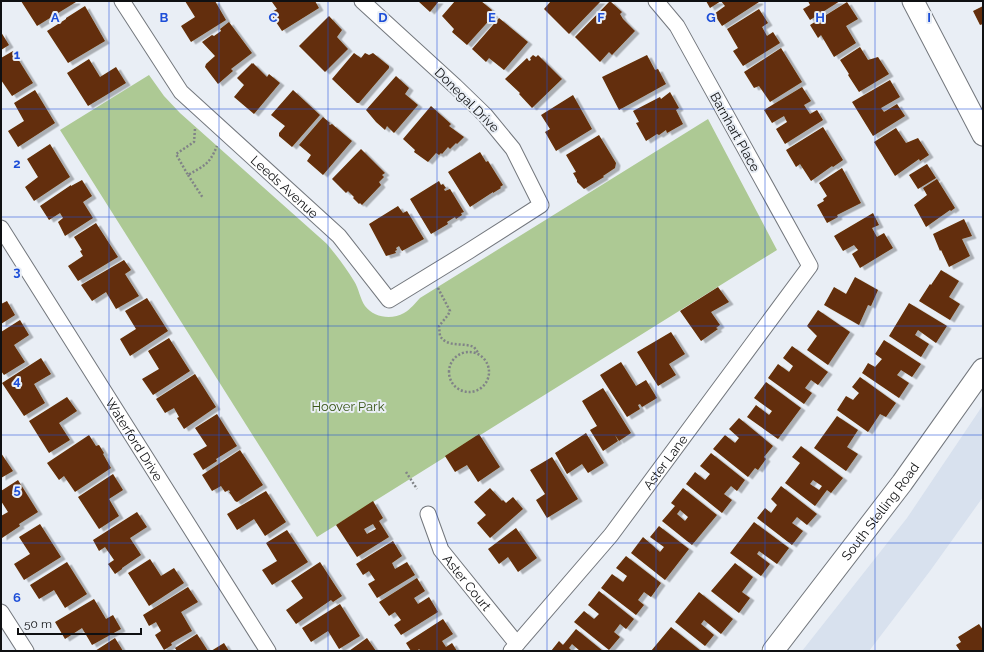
<svg xmlns="http://www.w3.org/2000/svg" width="984" height="652" font-family="Raleway,sans-serif">
<style>
.built{fill:#d8e1ee}
.green{fill:#adc994}
.building{fill:#642f07;fill-rule:evenodd;filter:url(#shadow)}
.lines{fill:none;stroke-linecap:round;stroke-linejoin:round}
.street-casing{stroke:#73777d;stroke-width:17}
.secondary-casing{stroke:#73777d;stroke-width:23}
.path{stroke:#808387;stroke-width:2.5;stroke-dasharray:2 2;stroke-linecap:butt}
.street{stroke:#fff;stroke-width:15}
.secondary{stroke:#fff;stroke-width:21}
.grid{fill:none;stroke:#1d4ed8;stroke-width:1;stroke-opacity:0.55}
.labels{text-anchor:middle;dominant-baseline:central;stroke-width:4;stroke-linejoin:round;paint-order:stroke}
.street-label{font-size:13px;fill:#0f1012;stroke:#e9eef5}
.park-label{font-size:13px;fill:#3a5718;stroke:#e9eef5}
.grid-label{font-size:13px;text-anchor:middle;font-weight:bold;fill:#1d4ed8;stroke:#e9eef5;stroke-width:4;stroke-linejoin:round;paint-order:stroke}
</style>
<defs>
<filter id="shadow"><feDropShadow dx="4.5" dy="2.5" stdDeviation="0" flood-color="#0004"/></filter>
</defs>
<rect width="100%" height="100%" fill="#e9eef5"/>
<path class="built" d="M983 405V497L930 571 869 651H802L907 518Z"/>
<path class="green" d="M149 75 164 96 180 113 327 244C337 256 346 268 354 281 359 289 360 299 365 306 374 318 392 320 404 313 411 309 415 303 420 298L708 119 777 250 317 537 60 130Z"/>
<path class="building" d="M21 1H75L76 2 37 26Z
M185 1H215L226 20 191 42 181 26 195 17Z
M275 1H315L319 8 282 31 270 13 277 9 272 2Z
M418 1H439L430 12Z
M455 1H481L492 10 491 12 494 15 467 45 452 32 454 29 442 16Z
M551 1H601L569 34 544 9Z
M610 1 622 12 620 14 623 19 635 31 612 55 609 52 600 62 575 37Z
M706 1H721L710 8Z
M721 1H758L759 2 722 26 714 14 725 6Z
M808 1H840L810 20 803 9 810 5Z
M847 2 858 19 846 26 856 43 834 57 821 35 818 38 810 25Z
M85 6 105 41 68 63 47 31 66 19V18Z
M983 6V24L980 25 973 11Z
M759 9 768 23 762 27 767 36 773 32 780 43 743 66 733 51 738 48 727 29Z
M329 16 342 30 337 37 348 49 325 72 299 46Z
M499 18 528 42 504 70 489 58 486 62 472 49Z
M229 22 252 53 231 69 233 71 218 84 205 67 206 64 215 56 202 42 212 35 214 36 221 31 220 29Z
M1 32 9 45 1 50Z
M860 47 868 60 878 57 889 74 859 92 848 75 849 74 840 60Z
M781 48 802 82 770 102 759 86 754 88 744 72Z
M13 51 33 83 12 96 1 80V58Z
M354 53 361 58 365 53 369 55 373 53 389 66V68L359 103H357L332 79Z
M533 55 536 57 538 55 562 79 532 108 519 94 520 93 505 79 527 58 529 61 531 60 530 58Z
M647 55 655 70 658 69 666 84 619 110 602 77Z
M89 59 100 77 116 67 126 83 88 106 67 73Z
M252 63V64L253 63 267 77 269 74 280 83 254 114 234 97 244 85 237 78Z
M396 76 409 88 405 94 418 105 394 133 387 126 385 130 376 122 366 110Z
M890 80 900 97 881 108 884 112 897 104 905 116 873 136 852 102Z
M802 87 811 101 804 105 810 114 817 110 823 120 785 144 776 129 787 122 784 116 772 123 764 110Z
M35 90 55 123 18 147 8 131 24 121 14 103Z
M293 90 320 115 292 147 279 136V133L285 126 271 115Z
M670 92 679 108 676 110 683 124 667 133 666 130 659 135 657 134 646 141 636 123 639 122 633 111 660 97 661 99Z
M573 95 592 129 556 151 545 132 550 129 541 115Z
M431 106 451 124 449 126 464 137 457 144 456 143 450 149 448 147 442 154 441 153 439 155 436 153 428 162 414 152 415 150 403 139Z
M323 117 330 123 329 124 330 125 332 124 352 141 323 175 307 161 311 155 299 145Z
M823 127 843 160 833 167 832 166 811 181 800 164 796 167 786 150Z
M896 128 906 143 918 138 929 155 920 161 919 159 895 176 874 142Z
M599 135 616 163 615 168 603 176 604 177 584 189 577 182V180L573 173 576 172 566 155Z
M50 144 70 177 34 201 25 187 38 177 27 159Z
M361 149 385 173 382 175 384 177 379 182 381 185 362 205 360 203 359 204 353 198 354 197 348 191 346 193 332 179Z
M480 152 486 162 488 161 503 185 500 187 501 188 493 193V192L470 207 448 172Z
M927 164 936 178 918 189 909 175Z
M842 168 861 203 837 215 838 217 827 223 817 205 824 201 823 199 827 196 819 183Z
M937 179 955 208 951 211 950 210 926 227 914 205 927 195 923 188Z
M82 180 92 196 83 202 93 218 65 236 58 222 63 218 60 213 49 220 40 206 71 185V186Z
M439 181 441 185 443 184 446 188 444 189 445 191 450 189 464 212 461 213 462 215 456 219 455 217 447 222 448 224 431 234 410 199Z
M398 206 403 213 407 211 424 239 402 251 399 246 396 248 397 250 395 251 396 253 386 256 369 224Z
M873 213 879 225 872 228 877 237 884 233 893 248 860 268 852 254 858 250 854 245 843 251 834 236Z
M964 219 972 236 962 239 970 256 949 267 941 250 940 251 933 234Z
M96 223 118 257 78 281 68 266 83 256 80 251 82 250 74 237Z
M124 260 131 270 125 274 139 296 116 309 106 292 92 301 81 285Z
M941 270 959 281 949 297 960 304 950 320 919 301 930 284 931 285Z
M855 277 878 290 871 306 868 305 859 325 824 305 834 287 846 294Z
M718 287 729 302 711 312 720 325 716 328 718 329 701 341 680 311Z
M147 298 168 331 130 356 120 339 136 329 125 311Z
M7 301 15 315 1 324V304Z
M909 303 947 326 936 343 918 330 915 335 929 344 921 357 889 336Z
M818 310 850 332 828 365 807 350 817 336 807 326Z
M20 320 29 335 14 345 25 362 4 375 1 371V332Z
M671 332 685 354 669 364 676 375 658 386 637 352Z
M169 338 190 371 153 395 142 379 159 369 148 351Z
M884 340 921 364 912 377 901 370 897 375 909 383 899 398 862 373 868 363 875 367 882 359 875 354Z
M792 346 828 372 818 385 811 380 805 388 812 393 804 404 768 378 778 364 789 372 793 366 783 358Z
M41 358 51 374 34 384 45 403 24 416 2 383Z
M621 362 636 386 646 380 657 398 642 407 640 404 638 405 640 409 627 417 600 375Z
M195 374 216 407 184 429 177 418 179 417 174 408 165 413 156 399Z
M860 377 896 403 886 417 880 414 868 432 837 410 846 396 853 400 859 393 852 387Z
M766 382 801 408 778 439 747 417 756 405 769 415 772 411 754 398Z
M603 388 631 433 619 441 615 435 618 441 603 451 590 430 597 426 582 401Z
M67 397 77 411 59 423 70 440 49 453 29 421Z
M217 414 237 446 216 459 217 461 203 470 193 454 207 446 195 428Z
M837 416 858 430 847 447 858 454 846 471 814 448Z
M739 418 773 446 764 457 766 459 758 470 755 468 748 477 713 449 725 435 735 443 739 438 729 429Z
M586 433 604 463 588 473 582 464 567 474 555 453Z
M479 434 500 467 478 482 467 465 455 472 445 456Z
M89 435 96 446 99 445 104 453 103 454 111 468 75 492 64 476 59 480 47 463Z
M801 446 843 478 831 493 827 490 815 506 785 483 800 463 792 457ZM813 480 822 486 819 490 810 484Z
M240 450 263 485 237 502 235 501 229 492H230L229 490 225 492 221 486 212 491 202 475Z
M1 453 13 471 1 478Z
M711 453 745 480 737 491 731 486 724 494 732 500 722 513 686 484 695 472 705 480 710 474 700 466Z
M552 457 578 499 547 518 536 500 545 494 530 470Z
M113 474 123 490 109 499 119 516 99 529 78 497Z
M18 480 38 512 19 524 20 526 2 538 1 516 8 512 1 501V491Z
M781 486 817 514 807 525 797 517 792 523 803 531 792 545 757 518 765 508 771 513 777 505 771 499Z
M490 488 502 501 503 500 506 503 513 497 523 509 490 538 477 523 486 515 474 502Z
M683 488 717 515 692 545 662 521 675 506 671 503ZM680 510 688 517 685 521 677 514Z
M266 491 286 522 265 536 254 519 237 530 227 514Z
M373 501 383 518 379 521 389 537 357 557 336 525ZM373 524 376 529 367 534 364 529Z
M137 512 147 527 130 538 141 555 122 568V569L115 574 108 564 114 560 105 547 99 551 93 540Z
M754 522 789 548 777 564 759 551 757 554 770 564 761 576 730 553Z
M40 524 61 557 24 580 14 564 30 554 19 537Z
M659 526 689 549 665 580 631 553 643 537 660 552 664 547 650 537Z
M516 528 537 558 518 572 508 557 499 564 488 549Z
M287 530 308 562 272 585 262 570 277 561 266 543Z
M393 541 402 556 392 563 395 569 407 562 415 575 377 598 368 584 375 580 369 571 363 575 356 564Z
M626 556 661 583 651 597 644 592 638 600 644 605 636 615 601 588 612 574 623 582 627 576 616 568Z
M150 559 161 576 174 568 184 583 149 606 128 573Z
M67 562 87 594 65 608 54 590 39 599 30 585Z
M320 562 342 596 333 602 331 600 296 624 286 610 303 598 291 581Z
M735 563 753 577 742 592 750 598 739 613 711 591Z
M417 578 425 591 414 598 418 604 429 597 438 612 401 635 394 625 401 620 395 612 389 616 379 602Z
M188 587 198 602 181 612 192 631 171 643 172 645 164 650 155 635 161 631 156 622 149 626 143 615Z
M599 591 634 619 626 629 620 624 614 632 620 637 609 650 574 622 584 611 594 619 599 614 588 605Z
M699 592 733 619 721 634 704 620 701 624 714 635 705 646 675 622Z
M94 599 106 619 113 615 121 629 92 645 82 628 65 639 55 622Z
M340 604 360 636 339 649 328 631 311 642 302 628Z
M443 619 453 634 442 641 446 647 452 643 457 651H421L419 649 417 651H411L406 643Z
M979 624 983 630V651H960L956 645 961 642 958 637Z
M671 627 701 651H651Z
M576 629 603 651H580L572 644 569 648 572 651H551L559 641 563 645Z
M197 634 208 651H177L175 648Z
M115 638 123 651H95Z
M367 638 376 651H349Z
M224 643 229 651H211Z"/>
<g class="lines">
<g class="street-casing">
<g id="street">
<path id="s1" d="M122 1 181 92 339 236 389 300 469 251 541 205 513 149 485 115 455 86 362 1"/>
<path id="s2" d="M1 228 268 651"/>
<path id="s3" d="M428 514 441 550 517 644"/>
<path d="M1 612 26 651"/>
<path id="s4" d="M511 651 611 535 810 266 677 26 656 1"/>
</g>
</g>
<g class="secondary-casing">
<g id="secondary">
<path d="M913 1 983 135"/>
<path id="s5" d="M773 651 902 483 983 369"/>
</g>
</g>
<path class="path" d="M195 129 194 142 176 154 188 175C205 165 209 165 217 146
M188 175 203 198
M438 288 450 311 448 315 439 326 440 336C448 348 462 342 474 347L479 354
M449 372a20 20 0 1 1 40 0a20 20 0 1 1-40 0Z
M406 472 417 489"/>
<use href="#street" class="street"/>
<use href="#secondary" class="secondary"/>
</g>
<path class="grid" d="M109 1V651M219 1V651M328 1V651M437 1V651M547 1V651M656 1V651M765 1V651M875 1V651M1 109H983M1 217H983M1 326H983M1 435H983M1 543H983"/>
<g class="labels">
<g class="street-label">
<text transform="translate(467 100) rotate(45)">Donegal Drive</text>
<text transform="translate(735 132) rotate(61)">Barnhart Place</text>
<text stroke="none"><textPath href="#s1" startOffset="249">Leeds Avenue</textPath></text>
<text stroke="none"><textPath href="#s2" startOffset="250">Waterford Drive</textPath></text>
<text stroke="none"><textPath href="#s4" startOffset="244">Aster Lane</textPath></text>
<text stroke="none"><textPath href="#s5" startOffset="176">South Stelling Road</textPath></text>
<text stroke="none"><textPath href="#s3" startOffset="80">Aster Court</textPath></text>
</g>
<g class="park-label">
<text x="348" y="406">Hoover Park</text>
</g>
</g>
<g class="grid-label">
<text x="55" y="22">A</text>
<text x="164" y="22">B</text>
<text x="273" y="22">C</text>
<text x="383" y="22">D</text>
<text x="492" y="22">E</text>
<text x="601" y="22">F</text>
<text x="711" y="22">G</text>
<text x="820" y="22">H</text>
<text x="929" y="22">I</text>
<text x="17" y="59">1</text>
<text x="17" y="168">2</text>
<text x="17" y="276">3</text>
<text x="17" y="385">4</text>
<text x="17" y="494">5</text>
<text x="17" y="602">6</text>
</g>
<rect width="984" height="652" fill="none" stroke="#0f1012" stroke-width="4"/>
<path d="M18 628v6h123v-6" fill="none" stroke="#0f1012" stroke-width="2"/>
<text x="24" y="628" font-size="12" fill="#0f1012" stroke="#e9eef5" stroke-width="3" paint-order="stroke">50 m</text>
</svg>
